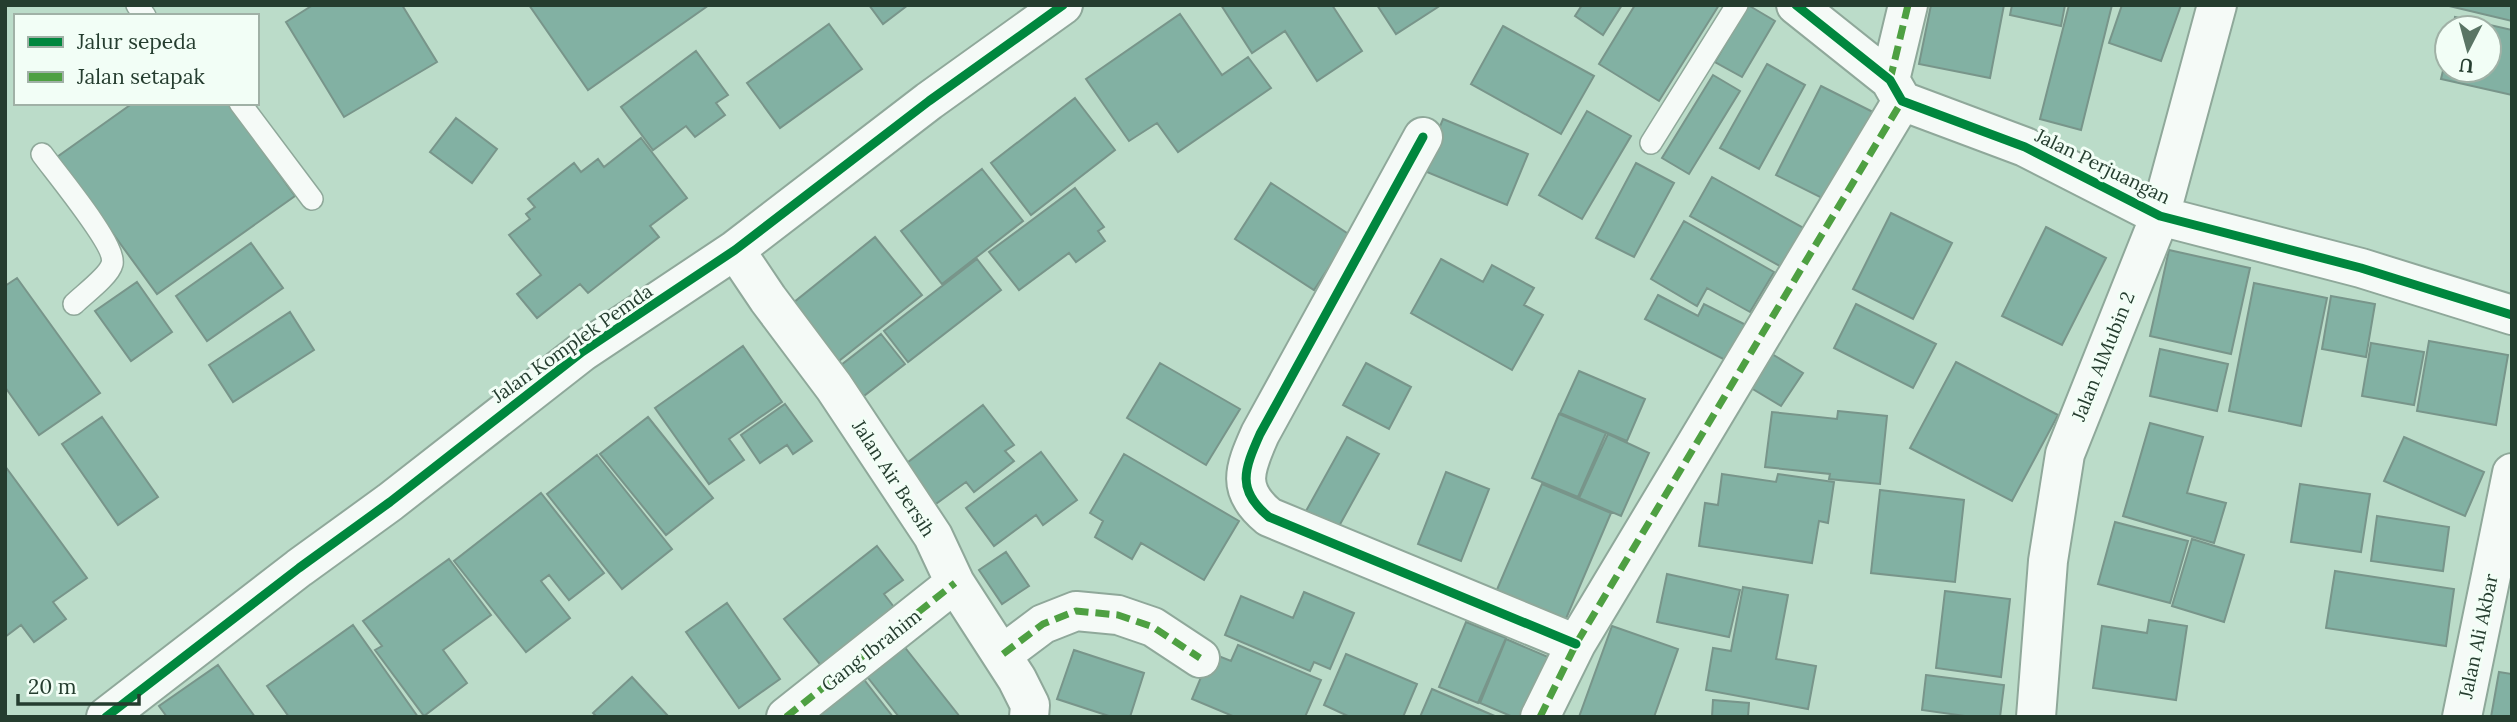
<svg xmlns="http://www.w3.org/2000/svg" width="2517" height="722" font-family="Lora,serif">
<style>
.building{fill:#82b1a3;stroke:#78958a;stroke-width:2}
.lines{fill:none;stroke-linecap:round;stroke-linejoin:round}
.service-casing{stroke:#8fa89a;stroke-width:24}
.minor-casing{stroke:#8fa89a;stroke-width:42}
.service{stroke:#f5faf7;stroke-width:21}
.minor{stroke:#f5faf7;stroke-width:38}
.quiet{stroke:#4ea042;stroke-width:7;stroke-dasharray:14 7;stroke-linecap:butt}
.cycleway-casing{stroke:#f2fef6;stroke-width:13}
.cycleway{stroke:#00873e;stroke-width:9}
.labels{text-anchor:middle;dominant-baseline:central;stroke-width:6;stroke-linejoin:round;paint-order:stroke}
.street-label{font-size:19px;fill:#253d2f;stroke:#f2fef6}
</style>
<rect width="100%" height="100%" fill="#bbdcc9"/>
<path class="building" d="M313 5H402L437 62 344 117 286 22Z
M529 5H709L588 90Z
M869 5H908L883 24Z
M1221 5H1332L1362 51 1317 81 1285 31 1252 53Z
M1377 5H1441L1396 34Z
M1582 5H1622L1603 35 1575 16Z
M1635 5H1719L1659 101 1599 64Z
M1748 5 1775 21 1742 77 1715 62Z
M1931 5H2004L1990 78 1919 64Z
M2012 5H2065L2061 26 2010 15Z
M2069 5H2112L2081 130 2040 119Z
M2122 5H2181L2161 61 2109 43Z
M2445 5H2512V21Z
M1180 14 1222 75 1248 57 1271 88 1178 152 1157 123 1129 141 1086 79Z
M2455 17 2512 30V95L2441 79 2447 54V70H2489V28H2453Z
M829 24 862 69 780 128 747 83Z
M1503 26 1594 76 1561 134 1471 84Z
M696 51 728 95 716 103 725 115 695 137 686 126 653 150 621 107Z
M1767 64 1805 85 1759 169 1720 148Z
M1713 75 1740 91 1689 174 1662 158Z
M1821 86 1873 112 1828 201 1776 175Z
M1075 98 1115 150 1031 215 991 163Z
M133 103H228L295 196 157 294 57 157Z
M1587 111 1631 136 1582 219 1539 195Z
M456 118 497 149 472 183 430 152Z
M1443 119 1528 154 1507 205 1422 170Z
M641 138 687 198 650 226 659 237 588 293 580 284 537 318 517 294 541 275 509 235 530 219 526 214 535 207 528 199 574 163 581 172 598 159 604 167Z
M1636 163 1674 183 1634 257 1596 238Z
M982 169 1023 221 942 284 901 231Z
M1712 177 1807 230 1785 269 1690 216Z
M1271 183 1350 235 1314 290 1235 239Z
M1075 188 1104 227 1098 231 1105 241 1076 262 1069 253 1019 290 989 252Z
M1891 213 1952 243 1913 319 1853 289Z
M1684 221 1774 272 1750 312 1707 288 1697 306 1651 279Z
M2046 227 2106 258 2062 345 2002 316Z
M875 237 922 295 835 364 788 307Z
M251 243 283 288 207 341 176 296Z
M2169 250 2250 268 2231 354 2150 336Z
M977 259 1001 290 908 362 884 331Z
M1441 259 1483 282 1492 265 1534 288 1524 305 1543 315 1512 370 1411 313Z
M17 278 100 393 39 435 5 387V286Z
M137 282 172 332 131 361 95 311Z
M2254 283 2327 298 2301 426 2229 411Z
M1658 295 1698 316 1704 304 1748 326 1729 362 1645 319Z
M2331 296 2375 304 2366 357 2322 349Z
M1856 304 1936 344 1913 388 1834 348Z
M290 312 314 350 233 402 209 365Z
M881 334 905 364 860 399 836 369Z
M2429 341 2508 355 2496 425 2417 411Z
M2371 343 2424 352 2414 405 2362 396Z
M743 346 782 402 729 439 744 460 709 484 655 408Z
M2160 349 2228 364 2217 411 2150 396Z
M1767 351 1803 373 1781 406 1746 385Z
M1956 362 2058 415 2012 501 1910 448Z
M1160 363 1240 409 1206 465 1127 418Z
M1366 363 1411 387 1389 429 1343 405Z
M1579 371 1645 399 1627 441 1560 413Z
M785 404 812 441 793 454 787 445 760 463 741 435Z
M983 405 1014 445 1005 451 1014 461 974 492 966 482 929 509 899 469Z
M1838 411 1887 416 1880 484 1829 479 1830 474 1765 467 1772 412 1837 419Z
M1559 414 1606 433 1578 497 1532 478Z
M102 417 158 497 118 525 62 444Z
M648 417 713 498 666 535 600 454Z
M2150 423 2203 437 2187 493 2226 503 2214 543 2123 516Z
M1608 434 1649 453 1621 516 1579 498Z
M1347 437 1379 454 1338 528 1306 511Z
M2404 437 2484 472 2465 516 2384 481Z
M1041 452 1077 500 1043 525 1036 515 994 546 966 508Z
M1124 454 1239 521 1204 580 1141 543 1132 559 1095 537 1103 521 1090 513Z
M597 455 672 549 622 589 547 494Z
M5 466 87 578 53 602 66 619 34 642 21 625 5 637Z
M1446 472 1489 489 1461 561 1418 544Z
M1722 474 1776 482 1778 474 1834 482 1828 523 1819 521 1812 563 1699 546 1705 503 1718 505Z
M1542 484 1611 513 1562 628 1493 599Z
M2300 484 2370 494 2361 552 2291 542Z
M1880 490 1964 500 1955 582 1871 573Z
M541 493 604 573 569 600 549 575 541 581 570 618 526 652 454 561Z
M2377 516 2449 527 2443 571 2371 561Z
M2115 522 2188 541 2170 603 2098 584Z
M2192 539 2244 555 2224 622 2172 606Z
M877 546 903 580 884 594 897 611 823 668 784 619Z
M1006 552 1029 586 1002 604 979 570Z
M449 559 491 615 443 650 467 683 424 716 375 650 382 646 363 621Z
M2335 571 2454 589 2446 646 2326 628Z
M1667 574 1740 590 1729 637 1657 622Z
M1743 587 1788 595 1776 659 1816 666 1808 709 1706 690 1713 648 1731 651Z
M1945 591 2010 599 2001 677 1936 668Z
M1304 592 1354 613 1330 669 1314 662 1310 671 1225 635 1241 596 1293 618Z
M727 603 780 679 739 708 686 632Z
M2149 620 2187 626 2176 700 2093 688 2102 626 2147 633Z
M1466 622 1506 638 1478 703 1439 687Z
M353 625 418 717H289L267 686Z
M1612 626 1678 649 1654 717H1579Z
M1506 639 1548 657 1523 717H1513L1480 703Z
M903 645 960 717H899L865 674Z
M1238 645 1321 680 1305 717H1235L1192 699 1211 653 1231 661Z
M1074 650 1144 673 1130 717H1112L1057 699Z
M1346 654 1417 684 1403 717H1350L1324 705Z
M218 665 255 717H167L159 706Z
M2499 672 2512 674V717H2491Z
M1926 675 2004 685 2000 717H1972L1922 710Z
M632 677 669 717H597L593 713Z
M862 677 893 717H811Z
M1432 689 1497 717H1420Z
M1713 700 1749 703 1748 717H1712Z"/>
<g class="lines">
<g class="service-casing">
<path id="service" d="M137 5 145 16
M240 103 312 199
M1651 143 1737 5
M42 154C55 172 117 246 112 264 109 276 83 295 74 304"/>
</g>
<g class="minor-casing">
<path id="minor" d="M1796 5 1890 80 1902 101 2025 147 2160 216 2361 268 2512 315
M1890 80 1908 5
M1423 137 1260 434C1244 470 1236 490 1269 517L1576 644
M735 250 768 299 834 387 933 536 955 583 1017 679 1030 705 1029 717
M1003 654 1043 624 1076 611 1118 615 1153 627 1200 658
M106 717 299 568 390 502 582 352 735 250 929 101 1063 5
M786 717 955 583
M1540 717 1576 644 1902 101
M2036 717 2048 561 2065 454 2160 216 2217 5
M2462 717 2512 473"/>
</g>
<use href="#service" class="service"/>
<use href="#minor" class="minor"/>
<path class="quiet" d="M1890 80 1908 5
M1003 654 1043 624 1076 611 1118 615 1153 627 1200 658
M786 717 955 583
M1540 717 1576 644 1902 101"/>
<g class="cycleway-casing">
<path id="cycleway" d="M1796 5 1890 80 1902 101 2025 147 2160 216 2361 268 2512 315
M1423 137 1260 434C1244 470 1236 490 1269 517L1576 644
M106 717 299 568 390 502 582 352 735 250 929 101 1063 5"/>
</g>
<use href="#cycleway" class="cycleway"/>
</g>
<g class="labels">
<g class="street-label">
<text transform="translate(2103 166) rotate(26)">Jalan Perjuangan</text>
<text transform="translate(572 343) rotate(-35)">Jalan Komplek Pemda</text>
<text transform="translate(2103 356) rotate(-68)">Jalan AlMubin 2</text>
<text transform="translate(894 478) rotate(57)">Jalan Air Bersih</text>
<text transform="translate(2478 636) rotate(-78)">Jalan Ali Akbar</text>
<text transform="translate(871 650) rotate(-38)">Gang Ibrahim</text>
</g>
</g>
<rect width="2517" height="722" fill="none" stroke="#253d2f" stroke-width="14"/>
<rect x="14" y="14" width="245" height="91" fill="#f2fef6" stroke="#a0b1a6" stroke-width="2"/>
<rect x="28" y="37" width="35" height="10" fill="#00873e" stroke="#a0b1a6" stroke-width="2"/>
<text x="77" y="49" font-size="21" fill="#253d2f">Jalur sepeda</text>
<rect x="28" y="72" width="35" height="10" fill="#4ea042" stroke="#a0b1a6" stroke-width="2"/>
<text x="77" y="84" font-size="21" fill="#253d2f">Jalan setapak</text>
<g transform="translate(2468 49) rotate(186)"><circle r="33" fill="#f2fef6" stroke="#a0b1a6" stroke-width="2"/>
<path d="M0-5L12 26L0 18L-12 26Z" fill="#5a7565"/>
<text y="-10" font-size="19" font-weight="bold" text-anchor="middle" fill="#253d2f">U</text>
</g>
<path d="M18 694v10h121v-10" fill="none" stroke="#253d2f" stroke-width="3.5"/>
<text x="28" y="694" font-size="21" fill="#253d2f" stroke="#f2fef6" stroke-width="5" paint-order="stroke">20 m</text>
</svg>
